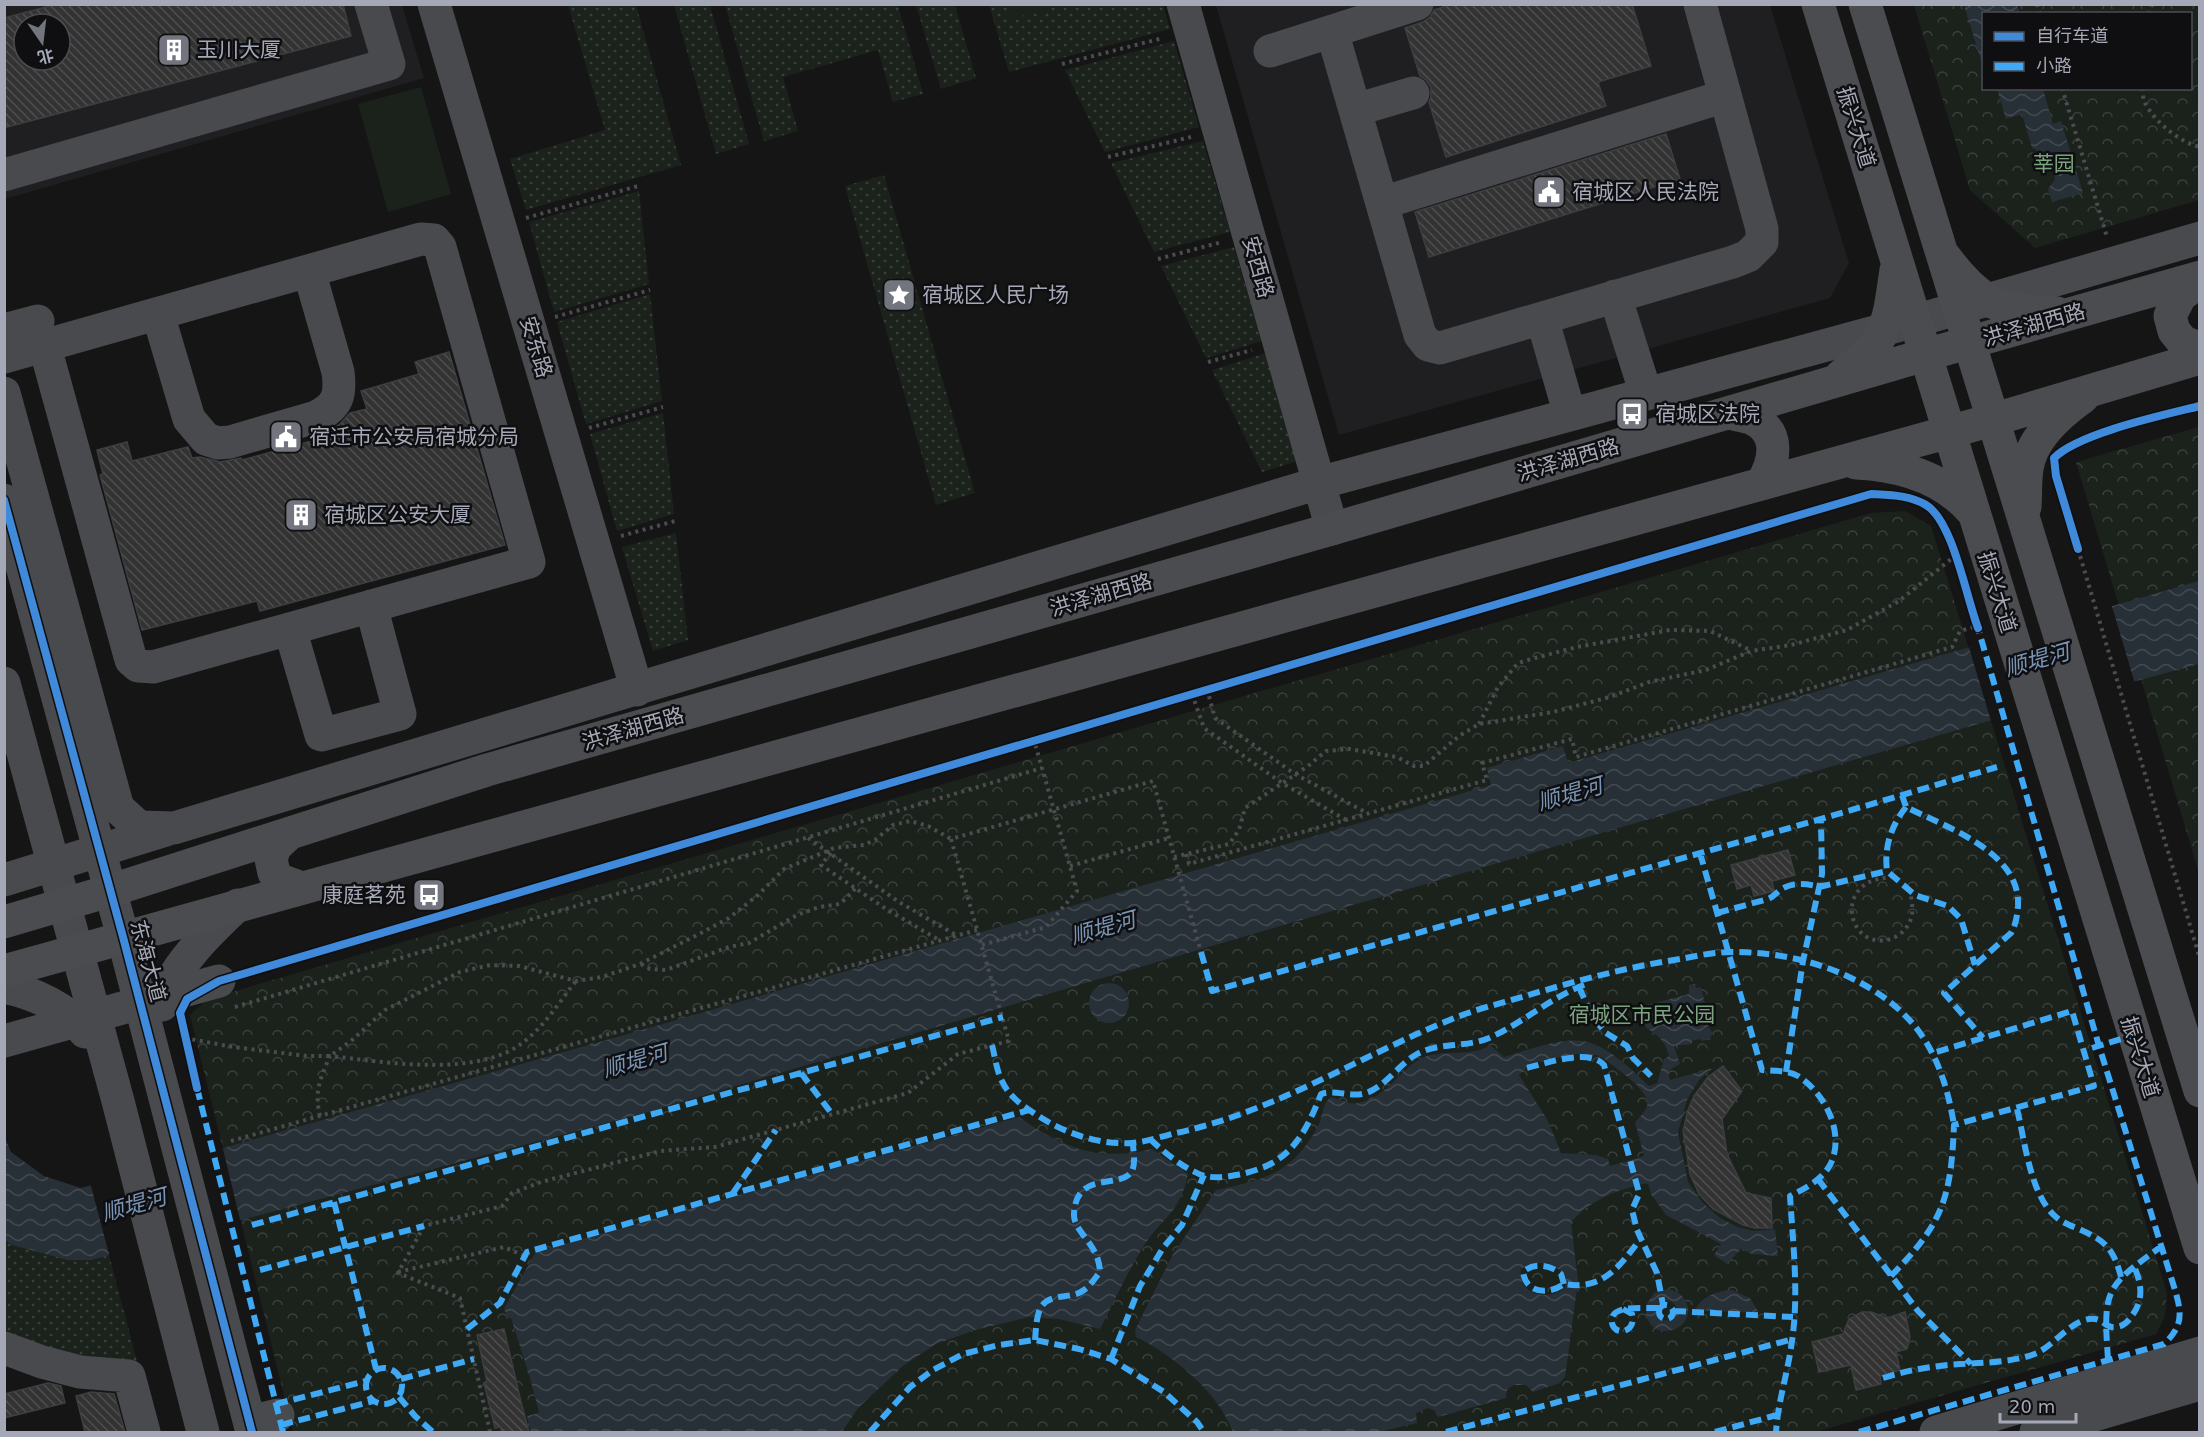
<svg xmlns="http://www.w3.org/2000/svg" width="2204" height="1437" font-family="'DejaVu Sans','Noto Sans SC',sans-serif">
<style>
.built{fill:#1f1f21;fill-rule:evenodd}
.grass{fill:url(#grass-dots)}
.park{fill:url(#park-crowns);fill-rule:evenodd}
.pitch{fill:#1b221c}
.water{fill:url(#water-waves);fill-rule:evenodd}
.pier{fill:#151515}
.building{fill:url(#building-back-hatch);stroke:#3d3e41;stroke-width:1.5;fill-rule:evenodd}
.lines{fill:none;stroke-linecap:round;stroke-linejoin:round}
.path{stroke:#4b4b50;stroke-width:4;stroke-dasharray:3 4.5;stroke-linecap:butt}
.minor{stroke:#494a4e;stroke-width:33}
.major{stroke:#4b4c50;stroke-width:33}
.quiet{stroke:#3fa9f5;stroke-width:6;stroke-dasharray:12 6;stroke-linecap:butt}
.cycleway-casing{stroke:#0f0f11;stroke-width:11}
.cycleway{stroke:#408adc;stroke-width:8}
.labels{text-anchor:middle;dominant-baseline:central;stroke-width:5;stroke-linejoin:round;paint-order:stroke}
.poi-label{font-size:21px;fill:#a5a9b7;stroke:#0f0f11;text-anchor:start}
.street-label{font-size:21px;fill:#a5a9b7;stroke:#0f0f11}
.park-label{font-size:21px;fill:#7ba380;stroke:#0f0f11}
.water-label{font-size:22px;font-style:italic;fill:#7994b4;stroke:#0f0f11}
</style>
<defs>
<pattern id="grass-dots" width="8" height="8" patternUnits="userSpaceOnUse" patternTransform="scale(1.5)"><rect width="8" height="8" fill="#1b221c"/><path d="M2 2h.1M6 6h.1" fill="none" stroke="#393f3b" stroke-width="1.8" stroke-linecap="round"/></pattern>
<pattern id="park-crowns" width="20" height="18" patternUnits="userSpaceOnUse" patternTransform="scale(1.5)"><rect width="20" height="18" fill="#1b221c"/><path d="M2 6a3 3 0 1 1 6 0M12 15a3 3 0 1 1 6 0" fill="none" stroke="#393f3b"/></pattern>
<pattern id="water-waves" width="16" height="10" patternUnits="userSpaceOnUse" patternTransform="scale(1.5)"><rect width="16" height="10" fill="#272f37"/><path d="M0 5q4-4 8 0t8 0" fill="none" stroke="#434a52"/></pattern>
<pattern id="building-back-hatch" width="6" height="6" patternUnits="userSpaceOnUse" patternTransform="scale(1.5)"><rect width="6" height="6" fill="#333334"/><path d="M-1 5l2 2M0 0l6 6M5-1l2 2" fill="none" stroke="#4e4e4f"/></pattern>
</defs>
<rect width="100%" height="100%" fill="#151515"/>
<path class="built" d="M5 5H402L424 78 5 199ZM24 24H60V60H24Z
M1216 5H1770L1849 263 1830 298 1339 435Z"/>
<path class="grass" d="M568 5H636L681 165 526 210 510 159 605 130Z
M674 5H710L749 144 716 154Z
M725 5H898L923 94 893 102 878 50 783 77 798 131 764 141Z
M916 5H955L976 78 941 89Z
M989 5H1163L1170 29 1009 72Z
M1174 41 1199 127 1105 152 1065 70Z
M1203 141 1230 232 1154 252 1111 163Z
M884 175 975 493 936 505 845 186Z
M639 191 649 284 554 312 529 222Z
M1234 247 1262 341 1206 358 1161 266Z
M650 294 662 401 586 424 557 322Z
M1266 353 1298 461 1262 472 1212 370Z
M663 413 674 514 617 531 590 434Z
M676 533 688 640 653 651 622 547Z
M4 1239 109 1255 137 1361 107 1360 67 1355 5 1332Z"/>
<path class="park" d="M1914 5H2199V200L2035 248 1970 190ZM1984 14H2190V88H1984Z
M2199 427V873L2076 462Z
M1905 511 1931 526 2167 1293 2165 1316 2156 1334 1815 1432H293L190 1015 208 999 1871 513Z"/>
<path class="pitch" d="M1007 5H1053L1054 7 1011 19Z
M421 87 451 194 388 212 358 104Z"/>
<path class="water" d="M1964 5H2017L2020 13 1984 14 1983 67Z
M1997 89H2043L2053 124 2061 121 2083 193 2052 202 2048 189 2055 179 2051 158 2032 148 2022 114 2006 119Z
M2199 581V664L1978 724 1246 936 644 1113 91 1260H68L12 1245 5 1240 4 1136 11 1152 44 1176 81 1188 642 1030 1491 785 1487 768 1563 746 1568 763Z
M1089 1003a20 20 0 1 1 40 0a20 20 0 1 1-40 0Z
M1695 984 1696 988 1701 987 1707 1013 1705 1020 1713 1034 1710 1037 1711 1039 1701 1041 1700 1039 1692 1041V1044L1674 1046 1680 1064 1672 1068 1668 1073 1670 1080 1713 1068 1699 1080 1687 1100 1678 1132 1688 1182 1703 1203 1720 1218 1738 1227 1754 1231 1775 1229 1778 1256 1752 1254 1741 1249 1727 1264 1714 1255 1721 1244 1666 1215 1651 1194 1648 1183C1617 1190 1593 1198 1571 1222L1578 1281 1565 1377 1560 1383 1533 1392 1526 1385H1513L1507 1390 1506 1398 1438 1417 1434 1410 1428 1408 1416 1413 1417 1423 1379 1432H1233C1219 1393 1173 1355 1136 1337L1135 1330 1172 1256 1216 1190C1266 1179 1292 1174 1318 1126 1323 1116 1322 1104 1331 1097 1339 1099 1351 1105 1358 1103 1387 1098 1398 1070 1422 1058 1444 1048 1471 1058 1490 1045L1504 1057C1581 1033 1590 1029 1649 1086L1657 1083 1664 1059 1669 1056C1664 1028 1634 1031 1638 1009L1643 1006 1689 994V985ZM1574 1054 1596 1055 1603 1058C1614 1068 1651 1089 1647 1106 1645 1112 1639 1118 1635 1122L1644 1156 1610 1166 1608 1159 1596 1155 1561 1153 1548 1121 1519 1075 1532 1063ZM1540 1263C1553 1264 1572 1273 1564 1289 1547 1301 1517 1295 1521 1269L1528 1265Z
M1019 1117C1063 1148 1097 1162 1152 1149L1188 1174C1180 1214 1162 1217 1143 1247 1127 1273 1114 1302 1100 1329L1059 1319 1029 1317 975 1330 936 1344 903 1366 858 1408 842 1432H531L527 1416 539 1413C532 1381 521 1350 511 1318H507L504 1308 536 1252Z
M1667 1289C1676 1291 1682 1293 1686 1302 1700 1331 1643 1348 1646 1305L1654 1293ZM1665 1300C1674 1301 1678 1306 1676 1314L1669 1321 1659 1319 1656 1312 1659 1303Z
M1732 1290 1750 1298 1759 1313 1695 1310C1702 1296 1717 1291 1732 1290Z"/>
<path class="pier" d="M2111 603 2135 684 1992 724 1968 644Z
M222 1145 241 1224 110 1258 90 1182Z"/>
<path class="building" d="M57 4H343L351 36 7 127 4 116V18ZM24 24H60V60H24Z
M1452 4H1632L1651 66 1598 82 1606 106 1446 157 1429 102 1431 97V87L1426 80 1420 76 1405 28 1423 22 1430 17 1434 10Z
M1666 134 1680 179 1429 257 1415 212Z
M449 352 505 545 260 611 257 601 142 630 100 475 103 474 97 450 127 442 132 461 188 447 192 458 200 457 220 462 241 458 242 460 326 437 325 434 340 424 350 413 367 409 361 391 419 374 415 362Z
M1788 850 1795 875 1772 881 1774 891 1754 896 1751 885 1737 889 1731 865Z
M1723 1066 1742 1091 1722 1119 1727 1154 1746 1193 1771 1198 1772 1228H1755L1743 1225 1713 1209 1699 1194 1690 1174 1683 1131 1688 1110 1694 1096 1708 1077Z
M1862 1312H1871L1887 1318 1905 1312 1910 1337 1907 1349 1896 1352 1900 1370 1880 1376 1881 1384 1856 1390 1851 1365 1819 1372 1812 1342 1843 1334 1849 1319Z
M504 1329 521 1402 529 1432H502L500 1427 495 1428 484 1383 487 1382 477 1335Z
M48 1383 61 1386 65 1403 4 1418V1394Z
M91 1392 114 1394 125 1432H85L76 1396Z"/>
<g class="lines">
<path class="path" d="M2037 4 2040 14
M2149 14 2152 4
M1062 64 1163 38
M2062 88 2107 237
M2142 88C2143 93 2143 99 2145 103 2155 122 2179 142 2200 147
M1108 157 1191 137
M526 218 638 186
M1158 259 1222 242
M555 317 650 290
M1208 362 1252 350
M589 428 663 407
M621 536 675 521
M2078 549 2200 959
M1207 689 1215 718 1295 774 1367 813
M1192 694 1204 728 1282 783 1346 820
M1479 724 1498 687 1518 663 1535 658 1577 647 1670 630 1710 631 1750 650
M808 838 899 902 956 935
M831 853 821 865 886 909 939 940
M1186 854 1189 864 1487 780 1482 763 1572 739 1576 757 1952 647 1960 631 1977 626
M1174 857 1229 844 1239 830 1245 808 1308 766 1326 751 1349 749 1397 757 1414 766H1424L1459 736 1479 724 1553 712 1610 697 1649 682 1706 670 1751 651 1791 645 1847 630 1899 601 1955 556
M1070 866 1169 838
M1893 876C1882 879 1870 879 1862 887 1847 900 1849 924 1865 936 1884 948 1909 935 1912 914 1913 906 1911 898 1910 890
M982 945 1046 927 1077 891 1034 740
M641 964 650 969 666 970 729 947 749 943 797 915 819 907 840 904 856 888
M235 1007 1042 768
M185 1038 233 1047 307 1056H330L351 1041 385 1010 460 972 490 965 519 966 576 981 602 977 640 964 701 933 729 918 758 895 784 869 834 848 864 845 875 840 893 825 910 821 928 826 951 839
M320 1116C314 1091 320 1079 330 1056 385 1062 481 1079 526 1040 546 1024 560 1001 576 981
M231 1141 977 930
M398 1272 504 1247 525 1256
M490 1432 460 1298 398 1273 424 1226 502 1206 512 1193 541 1182 660 1151 715 1147 908 1093 958 1054 1009 1041 951 839 1153 781 1201 952"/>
<path class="minor" d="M434 4 637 690
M1183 4 1332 529
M1332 31 1420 335 1428 345 1440 348 1733 262 1748 256 1762 242V229L1700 4
M1270 51 1417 4
M1355 110 1413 93
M4 175 389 64 371 4
M1382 203 1725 96
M1615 296 1646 394
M158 314 189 419 206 439 218 443 230 442 316 417C338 406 341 395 338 372L309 271
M1542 318 1570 415
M4 330 38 321
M4 357 421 239 434 240 440 247 529 562 153 667 138 666 131 660 45 347
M4 393 118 808 139 827 174 828 1319 483 1915 321 2200 238
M4 500 123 937 252 1432
M290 629 321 735 400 714 371 606
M4 683 118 1101 203 1432
M4 880 166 830
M4 987C34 993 67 1008 85 1032
M162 1005C169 970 212 929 238 905
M4 1041 219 981
M4 1348 42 1362 80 1372 129 1376 144 1432
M250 1422 278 1415
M1936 1432 2200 1353
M2036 1432 2200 1384"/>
<path class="major" d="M1818 4 2200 1248
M1865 4 2200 1091
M1945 257C1956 272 1972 290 1988 300 2008 311 2035 311 2057 313
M2200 281 2180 296 2170 316 2174 331 2183 342 2200 348
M1841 376C1853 366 1866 356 1876 343 1891 323 1892 294 1896 270
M1729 413C1736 415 1746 416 1753 419 1781 433 1775 461 1762 483
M1856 463C1900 465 1944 478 1973 512
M2025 507C2026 494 2025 482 2027 469 2031 438 2059 414 2083 397
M290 833 275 847 271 859 274 873 280 880 302 888
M4 922 109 891 487 770 1332 529 1925 355 2200 277
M4 971 1992 420 2200 358"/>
<path class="quiet" d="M1902 795 1906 807C1946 827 2021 852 2018 906 2017 917 2016 924 2011 933L1944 993 1983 1038
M1906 807C1891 826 1884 847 1887 871L1915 895 1948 906 1961 919 1975 965
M1700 853 1762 1070C1773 1071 1788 1070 1798 1076 1825 1093 1846 1134 1830 1165 1822 1180 1804 1189 1790 1196 1793 1244 1799 1293 1792 1341 1788 1372 1778 1401 1776 1432
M1717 913 1768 899C1773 897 1775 894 1780 890 1791 882 1807 883 1819 887L1887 871
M1201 952 1212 991 1821 819 1997 767
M1579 987 1593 1018 1606 1033 1627 1046 1633 1058 1651 1076
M992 1045C995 1057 997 1073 1003 1083 1011 1099 1026 1108 1040 1117 1067 1134 1100 1145 1132 1143 1147 1142 1162 1136 1176 1133 1279 1111 1367 1051 1465 1014 1485 1007 1505 1002 1525 996 1576 981 1627 967 1680 959 1696 956 1714 952 1731 952 1771 952 1810 959 1847 976 1915 1008 1942 1052 1954 1125
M2092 1048 2134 1035
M1527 1068C1547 1063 1589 1048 1604 1065L1638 1189 1639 1194 1632 1210 1637 1230 1657 1273 1663 1305
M1786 1072 1803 961 1822 874 1821 819
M801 1073 832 1114
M197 1088 283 1432
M2017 1109C2025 1141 2030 1195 2056 1217 2063 1223 2072 1226 2081 1230 2106 1241 2114 1250 2121 1277
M1150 1139C1164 1152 1178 1164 1195 1172 1207 1179 1222 1178 1236 1175 1287 1166 1303 1140 1321 1094 1336 1089 1350 1098 1366 1093 1385 1087 1399 1064 1417 1054 1439 1042 1465 1048 1489 1038 1523 1023 1551 997 1586 984
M1818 1179 1918 1311 1971 1364
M733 1193 776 1130
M334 1202 376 1369
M252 1225 1003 1017
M260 1270 424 1226
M1891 1276C1943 1223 1951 1198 1954 1125L2094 1086 2072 1011 1933 1053
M1564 1284 1561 1274C1551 1265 1534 1262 1523 1272 1526 1294 1549 1295 1564 1284 1603 1291 1620 1266 1641 1238
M1659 1312a7 7 0 1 1 14 0a7 7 0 1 1-14 0Z
M1623 1309 1632 1314C1637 1332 1615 1337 1612 1323 1608 1303 1648 1309 1660 1308
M1674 1311 1793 1317
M467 1329 500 1303 527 1252 1029 1110
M1035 1340C1036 1330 1036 1316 1041 1307 1051 1292 1071 1300 1084 1290 1091 1285 1095 1278 1100 1272 1099 1243 1073 1232 1074 1214 1076 1169 1121 1190 1132 1171 1136 1163 1133 1151 1133 1143
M1111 1359 1140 1286 1163 1248 1182 1225 1204 1175
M2108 1359C2103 1289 2105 1287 2162 1246
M366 1386a18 18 0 1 1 36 0a18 18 0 1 1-36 0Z
M1883 1378C1908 1370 1933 1366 1960 1364 1983 1363 2016 1362 2037 1353 2053 1345 2065 1328 2082 1321 2103 1313 2103 1329 2116 1327 2122 1327 2128 1322 2131 1317 2144 1300 2142 1285 2134 1266
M401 1379 474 1359
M399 1397 415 1416 433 1432
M276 1404 366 1381
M281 1425 373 1401
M870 1432 910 1387 933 1370 963 1354 999 1345 1035 1340 1079 1349 1111 1359 1164 1392 1197 1422 1204 1432
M1446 1432 1793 1339
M1715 1432 1777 1415
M1859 1432 2164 1344C2183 1326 2182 1314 2175 1290L2099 1046 1978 628"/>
<g class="cycleway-casing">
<path id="cycleway" d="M4 500 123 937 252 1432
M2078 549 2056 476 2054 458C2079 433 2164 415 2200 406
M197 1088 180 1013 187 999 219 981 1871 494C1889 495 1910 495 1926 505 1953 521 1966 597 1978 628"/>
</g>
<use href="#cycleway" class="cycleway"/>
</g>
<defs>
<g id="building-square" transform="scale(1.725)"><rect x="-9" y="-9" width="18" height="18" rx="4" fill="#73757e" stroke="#0f0f11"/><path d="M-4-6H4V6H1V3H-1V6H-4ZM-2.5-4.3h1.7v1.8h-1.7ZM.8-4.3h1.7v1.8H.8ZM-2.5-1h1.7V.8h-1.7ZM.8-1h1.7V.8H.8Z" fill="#fff"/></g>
<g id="civic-square" transform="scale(1.725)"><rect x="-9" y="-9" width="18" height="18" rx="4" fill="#73757e" stroke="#0f0f11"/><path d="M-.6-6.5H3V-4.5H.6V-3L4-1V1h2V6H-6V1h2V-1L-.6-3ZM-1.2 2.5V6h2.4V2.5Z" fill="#fff"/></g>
<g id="sight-square" transform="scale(1.725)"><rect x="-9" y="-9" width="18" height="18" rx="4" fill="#73757e" stroke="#0f0f11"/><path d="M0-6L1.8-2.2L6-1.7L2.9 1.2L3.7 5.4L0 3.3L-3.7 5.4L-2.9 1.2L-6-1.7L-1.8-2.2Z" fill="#fff"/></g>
<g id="bus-square" transform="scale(1.725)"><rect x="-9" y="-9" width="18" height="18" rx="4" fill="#73757e" stroke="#0f0f11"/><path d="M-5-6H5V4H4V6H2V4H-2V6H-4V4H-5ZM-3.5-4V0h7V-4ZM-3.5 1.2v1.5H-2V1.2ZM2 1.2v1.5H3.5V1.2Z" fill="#fff"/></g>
</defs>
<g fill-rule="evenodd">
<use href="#building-square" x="174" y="50"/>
<use href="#civic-square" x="1549" y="192"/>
<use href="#sight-square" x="899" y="295"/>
<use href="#bus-square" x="1632" y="414"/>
<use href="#civic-square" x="286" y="437"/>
<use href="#building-square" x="301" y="515"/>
<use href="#bus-square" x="429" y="895"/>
</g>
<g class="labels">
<g class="poi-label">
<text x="197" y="50">玉川大厦</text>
<text x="1572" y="192">宿城区人民法院</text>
<text x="922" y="295">宿城区人民广场</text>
<text x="1655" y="414">宿城区法院</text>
<text x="309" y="437">宿迁市公安局宿城分局</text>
<text x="324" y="515">宿城区公安大厦</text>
<text x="406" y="895" text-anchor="end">康庭茗苑</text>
</g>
<g class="street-label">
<text transform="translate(1856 127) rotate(73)">振兴大道</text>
<text transform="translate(1258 267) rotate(74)">安西路</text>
<text transform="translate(2034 325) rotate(-16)">洪泽湖西路</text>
<text transform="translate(536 347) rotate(73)">安东路</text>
<text transform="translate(1568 460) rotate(-16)">洪泽湖西路</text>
<text transform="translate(1997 592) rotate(73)">振兴大道</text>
<text transform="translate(1101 595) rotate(-16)">洪泽湖西路</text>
<text transform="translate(633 729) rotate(-16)">洪泽湖西路</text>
<text transform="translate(148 961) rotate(75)">东海大道</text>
<text transform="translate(2140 1057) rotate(73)">振兴大道</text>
</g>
<g class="park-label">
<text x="2054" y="164">莘园</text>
<text x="1642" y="1015">宿城区市民公园</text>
</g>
<g class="water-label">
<text transform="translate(2037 660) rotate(-16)">顺堤河</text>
<text transform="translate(1570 794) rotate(-16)">顺堤河</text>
<text transform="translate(1103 928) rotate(-16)">顺堤河</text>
<text transform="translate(635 1061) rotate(-16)">顺堤河</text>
<text transform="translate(134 1205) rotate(-16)">顺堤河</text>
</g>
</g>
<rect width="2204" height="1437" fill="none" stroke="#a5a9b7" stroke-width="12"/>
<rect x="1982" y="12" width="210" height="78" fill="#0f0f11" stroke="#4b4d53" stroke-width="1.5"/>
<rect x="1994" y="32" width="30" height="9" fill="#408adc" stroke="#4b4d53" stroke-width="1.5"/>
<text x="2036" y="42" font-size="18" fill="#a5a9b7">自行车道</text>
<rect x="1994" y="62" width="30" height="9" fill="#3fa9f5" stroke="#4b4d53" stroke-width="1.5"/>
<text x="2036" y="72" font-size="18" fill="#a5a9b7">小路</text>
<g transform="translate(42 42) rotate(166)"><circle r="28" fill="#0f0f11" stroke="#4b4d53" stroke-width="1.5"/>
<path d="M0-4.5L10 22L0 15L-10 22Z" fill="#73757e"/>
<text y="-9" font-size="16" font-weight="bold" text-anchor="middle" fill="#a5a9b7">北</text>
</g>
<path d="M2000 1413v9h76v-9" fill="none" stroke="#a5a9b7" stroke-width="3"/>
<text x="2009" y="1413" font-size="18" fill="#a5a9b7" stroke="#0f0f11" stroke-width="4.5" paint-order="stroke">20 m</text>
</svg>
